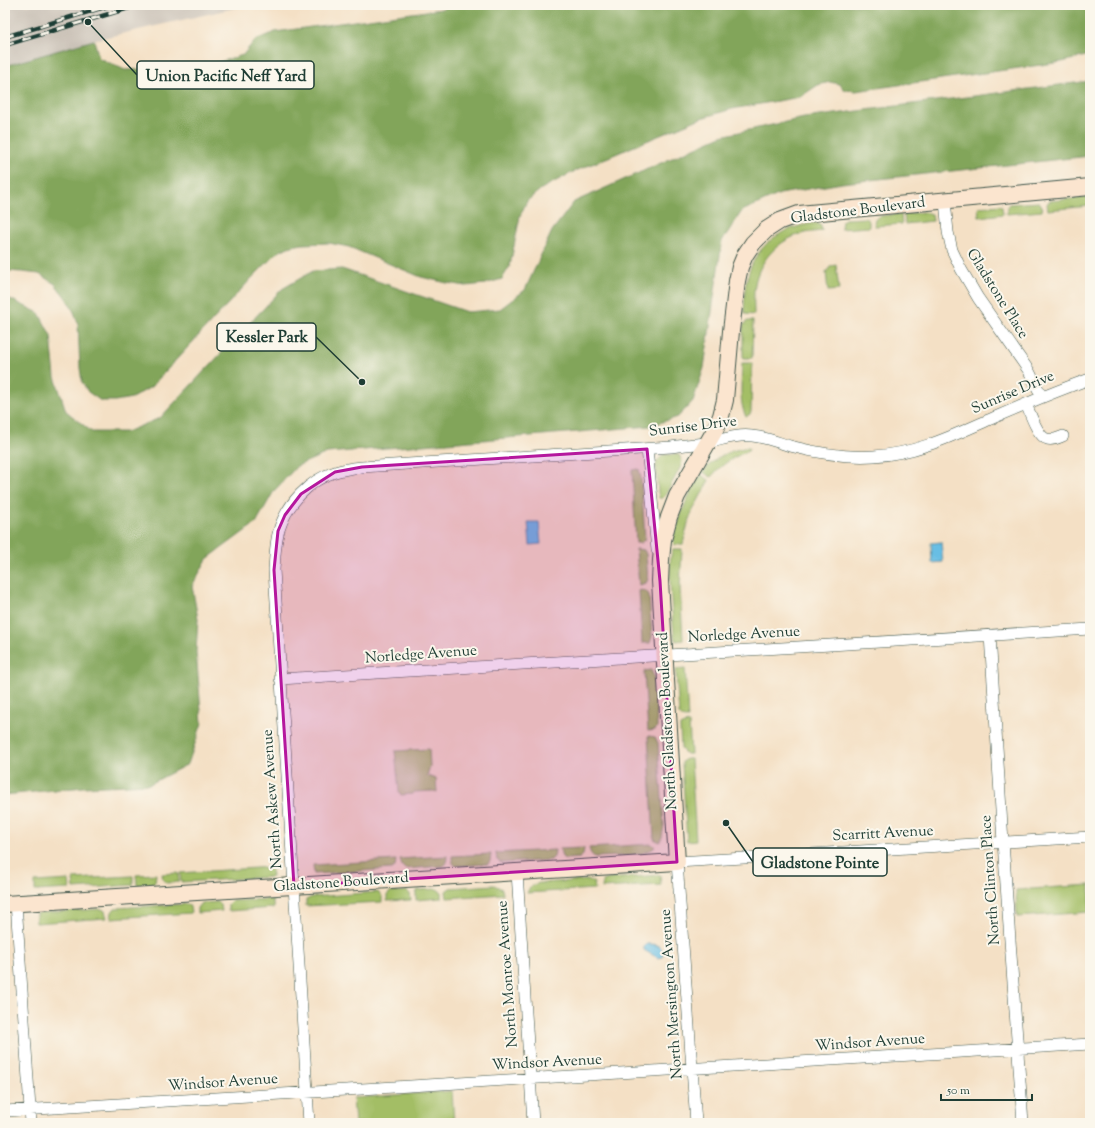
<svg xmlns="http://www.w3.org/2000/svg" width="1095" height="1128" font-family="'Sorts Mill Goudy',serif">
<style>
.industrial{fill:#cbc2b8}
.green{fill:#a3be65;stroke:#617e4c}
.forest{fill:#82a55a;stroke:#507147}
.water{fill:#67bee4;stroke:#437e8c}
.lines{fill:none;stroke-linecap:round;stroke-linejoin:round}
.street-casing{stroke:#3f554a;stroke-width:12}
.secondary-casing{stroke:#3f554a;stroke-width:18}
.street{stroke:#fff;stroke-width:11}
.secondary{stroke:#fbe5cf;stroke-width:16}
.rail-casing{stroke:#1f3d34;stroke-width:4.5}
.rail{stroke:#fbf7ec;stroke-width:3;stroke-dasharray:9;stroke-linecap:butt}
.marked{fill:#b5179e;fill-opacity:0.2;stroke:#b5179e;stroke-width:3;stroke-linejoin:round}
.labels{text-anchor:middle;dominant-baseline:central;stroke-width:4;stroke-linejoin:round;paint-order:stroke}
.street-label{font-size:15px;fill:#1f3d34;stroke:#fbf7ec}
.leader{fill:none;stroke:#1f3d34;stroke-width:1.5}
.callout-dot{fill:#1f3d34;stroke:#fbf7ec;stroke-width:1.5}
.callout{fill:#fbf7ec;stroke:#1f3d34;stroke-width:1.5}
.callout-label{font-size:16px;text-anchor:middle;font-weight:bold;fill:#1f3d34}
</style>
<rect width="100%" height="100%" fill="#fbf7ec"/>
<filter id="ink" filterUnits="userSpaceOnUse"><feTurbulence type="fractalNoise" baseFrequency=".025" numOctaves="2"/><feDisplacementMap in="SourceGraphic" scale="8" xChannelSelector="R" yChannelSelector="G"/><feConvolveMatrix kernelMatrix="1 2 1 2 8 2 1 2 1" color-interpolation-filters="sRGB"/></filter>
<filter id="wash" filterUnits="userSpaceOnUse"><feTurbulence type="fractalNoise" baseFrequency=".012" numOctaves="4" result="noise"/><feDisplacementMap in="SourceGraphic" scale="16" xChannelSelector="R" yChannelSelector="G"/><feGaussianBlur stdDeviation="0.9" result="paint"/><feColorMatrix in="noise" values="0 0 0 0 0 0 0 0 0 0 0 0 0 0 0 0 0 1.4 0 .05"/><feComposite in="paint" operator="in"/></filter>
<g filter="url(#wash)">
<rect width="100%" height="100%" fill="#f4e0c5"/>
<path class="industrial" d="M5 5H248L94 40 5 66Z"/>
<path class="green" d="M1090 197V206L1048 210 1047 204 1049 201Z
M1039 202 1041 204 1042 211 1007 214V207L1009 204Z
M1001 205 1002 207 1003 214 979 217 978 207Z
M923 212 932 214 933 221 905 224 904 214Z
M901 214 902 224 875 226C874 224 874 221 875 220 878 214 895 215 901 214Z
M865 218 869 221V227L841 229 842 221 845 219Z
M817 223 821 226 822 231C814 232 806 232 798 235 776 242 759 262 755 284 753 294 754 305 754 315L745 314 744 311C745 300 744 290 747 279 755 244 783 226 817 223Z
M836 265 839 290 828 291 826 272 831 266Z
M748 321H753L752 358H743V326L746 322Z
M742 363H752L751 412 750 414 746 417C738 401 742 381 742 363Z
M744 448H749L748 451C732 458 722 464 711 477L703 472C714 458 727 451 744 448Z
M676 454 679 455 682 461 681 466 665 496 663 498H659L658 493 656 465 657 461 663 455Z
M639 469 641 478 645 539 641 543H636L632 470Z
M701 475 709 480 692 512 688 523 683 544 674 545 673 539C680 516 687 495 701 475Z
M636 549 644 550 646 554 648 579 646 583 639 585Z
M673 549H682L680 586 683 640 676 641 674 636C673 618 666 562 673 549Z
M639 590 646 591 649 595 652 637 650 643H642Z
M685 668 688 718C684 718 681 718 679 714L676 673 677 669Z
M651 670 654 677 657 723V728L655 730 648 731 644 671Z
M689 723 691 754H686L681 749 680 728V726L684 724Z
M648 736 655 737 658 743 664 825 662 837 660 842 654 839Z
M429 749 430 766 427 776 436 779 437 792 434 791 414 792 413 794 401 795 399 792 395 751Z
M686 759H691L696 840 687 841 682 763 683 761Z
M652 844 655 847C643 858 611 856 595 857 591 855 590 852 589 848Z
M584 848 583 855 580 858 565 859 562 857 560 849Z
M555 850 554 857 551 860 501 863 497 860 496 853Z
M491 854 490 861 488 864 456 866C452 863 452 861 452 856Z
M447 856 446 864 443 866 405 869 402 866 400 859Z
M396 860 395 867 391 869 314 874 313 865Z
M271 867 272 877 181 882 180 873Z
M178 873 179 882 166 883 163 880 162 874Z
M156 874 155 882 153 884 137 885 136 875Z
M660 875 661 885 602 888 603 881 608 879Z
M133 876V885L74 889 73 879Z
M69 880 70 889 35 891V882Z
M590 880 594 883 595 889 527 893 530 887 539 883Z
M494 885 502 889 503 894 447 898 446 891 450 888Z
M1090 885V912L1017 917 1016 890Z
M437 889 441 892V898L416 900V893L418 890Z
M407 891 410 894 411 900 387 901V895L390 892Z
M378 892 382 896V902L306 906V900L312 897Z
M272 899 274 908 228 911V904L231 901Z
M217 902 221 905 222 911 197 913V908L201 903Z
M188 904 190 907 191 913 111 918 112 912 115 908Z
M102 909 105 911 107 918 36 923V913Z
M452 1091 454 1123H355L353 1098Z"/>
<path class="forest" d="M452 5H1090V55L1062 62 856 91 845 90 839 84 830 82 818 85 800 97 732 109 701 118 573 172 541 189 527 201 520 216 510 266 502 279 485 284 466 286 447 283 421 277 349 247 329 243 302 244 288 247 277 253 250 280 151 387 132 398 115 401H101L88 392 82 382 80 368 78 324 74 312 66 298 55 284 39 274 22 272 5 271V66L94 40 99 58 125 70 149 69 174 72 195 69 243 55 255 40 275 32 441 9Z
M1090 81V156L842 183 780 194 742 211 722 241 704 368 693 401 678 417 650 426 327 453 297 466 274 491 256 523 207 559 192 586 198 619 196 652 202 723 188 764 150 784 84 787 5 795V298H8L39 313 51 336 55 377 66 411 92 432H126L160 418 282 289 313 271 342 269 467 312 500 309 525 290 552 231 574 202 721 136 804 118Z"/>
<path class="water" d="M528 522H539L541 544 530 545Z
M941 542 943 562 932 563 931 543Z
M647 944C656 944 661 945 664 954L663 957 658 958C655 956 645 951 644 950V946Z"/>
</g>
<g filter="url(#ink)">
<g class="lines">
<g class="street-casing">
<path id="street" d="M945 201 948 232 952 250 961 269 978 298 1029 371 1042 397
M1026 404C1030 413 1038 437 1047 439 1053 441 1058 438 1063 436
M647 449 657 550
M990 635 1003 842 1023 1123
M280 679 1090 629
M517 872 533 1123
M16 903 31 1123
M5 1111 1090 1044
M309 1123 274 570C275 557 275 543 279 530 287 504 309 480 335 472 344 469 353 468 362 467L671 447C683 445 695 444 707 443 722 440 736 434 752 436 765 437 777 442 790 446 817 453 846 458 874 456 914 454 950 437 986 421 1021 406 1055 391 1090 379
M696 1123 677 862 1090 837"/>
</g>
<g class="secondary-casing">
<path id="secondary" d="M5 904 677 862 660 581 661 560 663 540 669 517 677 496 715 430 721 416 725 400 731 331 737 281 740 267 745 255 753 243 766 230 780 221 799 214 1090 187"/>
</g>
<use href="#street" class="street"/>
<use href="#secondary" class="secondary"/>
<g class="rail-casing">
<path id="rail" d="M5 37 111 5
M5 45 139 5"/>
</g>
<use href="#rail" class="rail"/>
</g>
</g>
<path class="marked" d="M647 449 660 581 677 862 294 886 274 570 278 531 285 515 301 494 335 472 362 467Z"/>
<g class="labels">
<g class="street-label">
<text transform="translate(858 211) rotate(-7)">Gladstone Boulevard</text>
<text transform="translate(997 294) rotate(58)">Gladstone Place</text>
<text transform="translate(1013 393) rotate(-23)">Sunrise Drive</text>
<text transform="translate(693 427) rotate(-7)">Sunrise Drive</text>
<text transform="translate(744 635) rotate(-3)">Norledge Avenue</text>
<text transform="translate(421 655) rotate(-4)">Norledge Avenue</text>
<text transform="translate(668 721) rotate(-93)">North Gladstone Boulevard</text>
<text transform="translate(273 799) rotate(-94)">North Askew Avenue</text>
<text transform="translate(883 834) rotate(-3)">Scarritt Avenue</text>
<text transform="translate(991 880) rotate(-94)">North Clinton Place</text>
<text transform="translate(341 883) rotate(-4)">Gladstone Boulevard</text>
<text transform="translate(508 974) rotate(-94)">North Monroe Avenue</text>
<text transform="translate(672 994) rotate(-94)">North Mersington Avenue</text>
<text transform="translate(870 1043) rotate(-4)">Windsor Avenue</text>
<text transform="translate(547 1063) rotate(-3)">Windsor Avenue</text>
<text transform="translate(223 1083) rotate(-4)">Windsor Avenue</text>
</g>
</g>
<path class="leader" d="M88 22L137 75M362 382L316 337M726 823L753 862"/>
<g class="callout-dot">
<circle cx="88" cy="22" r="4"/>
<circle cx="362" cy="382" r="4"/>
<circle cx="726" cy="823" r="4"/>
</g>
<g class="callout">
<rect x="137" y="61" width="177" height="28" rx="4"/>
<rect x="217" y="323" width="99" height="28" rx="4"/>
<rect x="753" y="848" width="134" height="28" rx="4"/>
</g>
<g class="callout-label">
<text x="226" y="81">Union Pacific Neff Yard</text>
<text x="267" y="342">Kessler Park</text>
<text x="820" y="868">Gladstone Pointe</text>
</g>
<rect width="1095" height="1128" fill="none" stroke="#fbf7ec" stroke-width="20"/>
<path d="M941 1094v6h91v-6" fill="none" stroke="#1f3d34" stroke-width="2"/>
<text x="947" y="1094" font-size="12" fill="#1f3d34" stroke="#fbf7ec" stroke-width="3" paint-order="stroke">50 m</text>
</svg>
